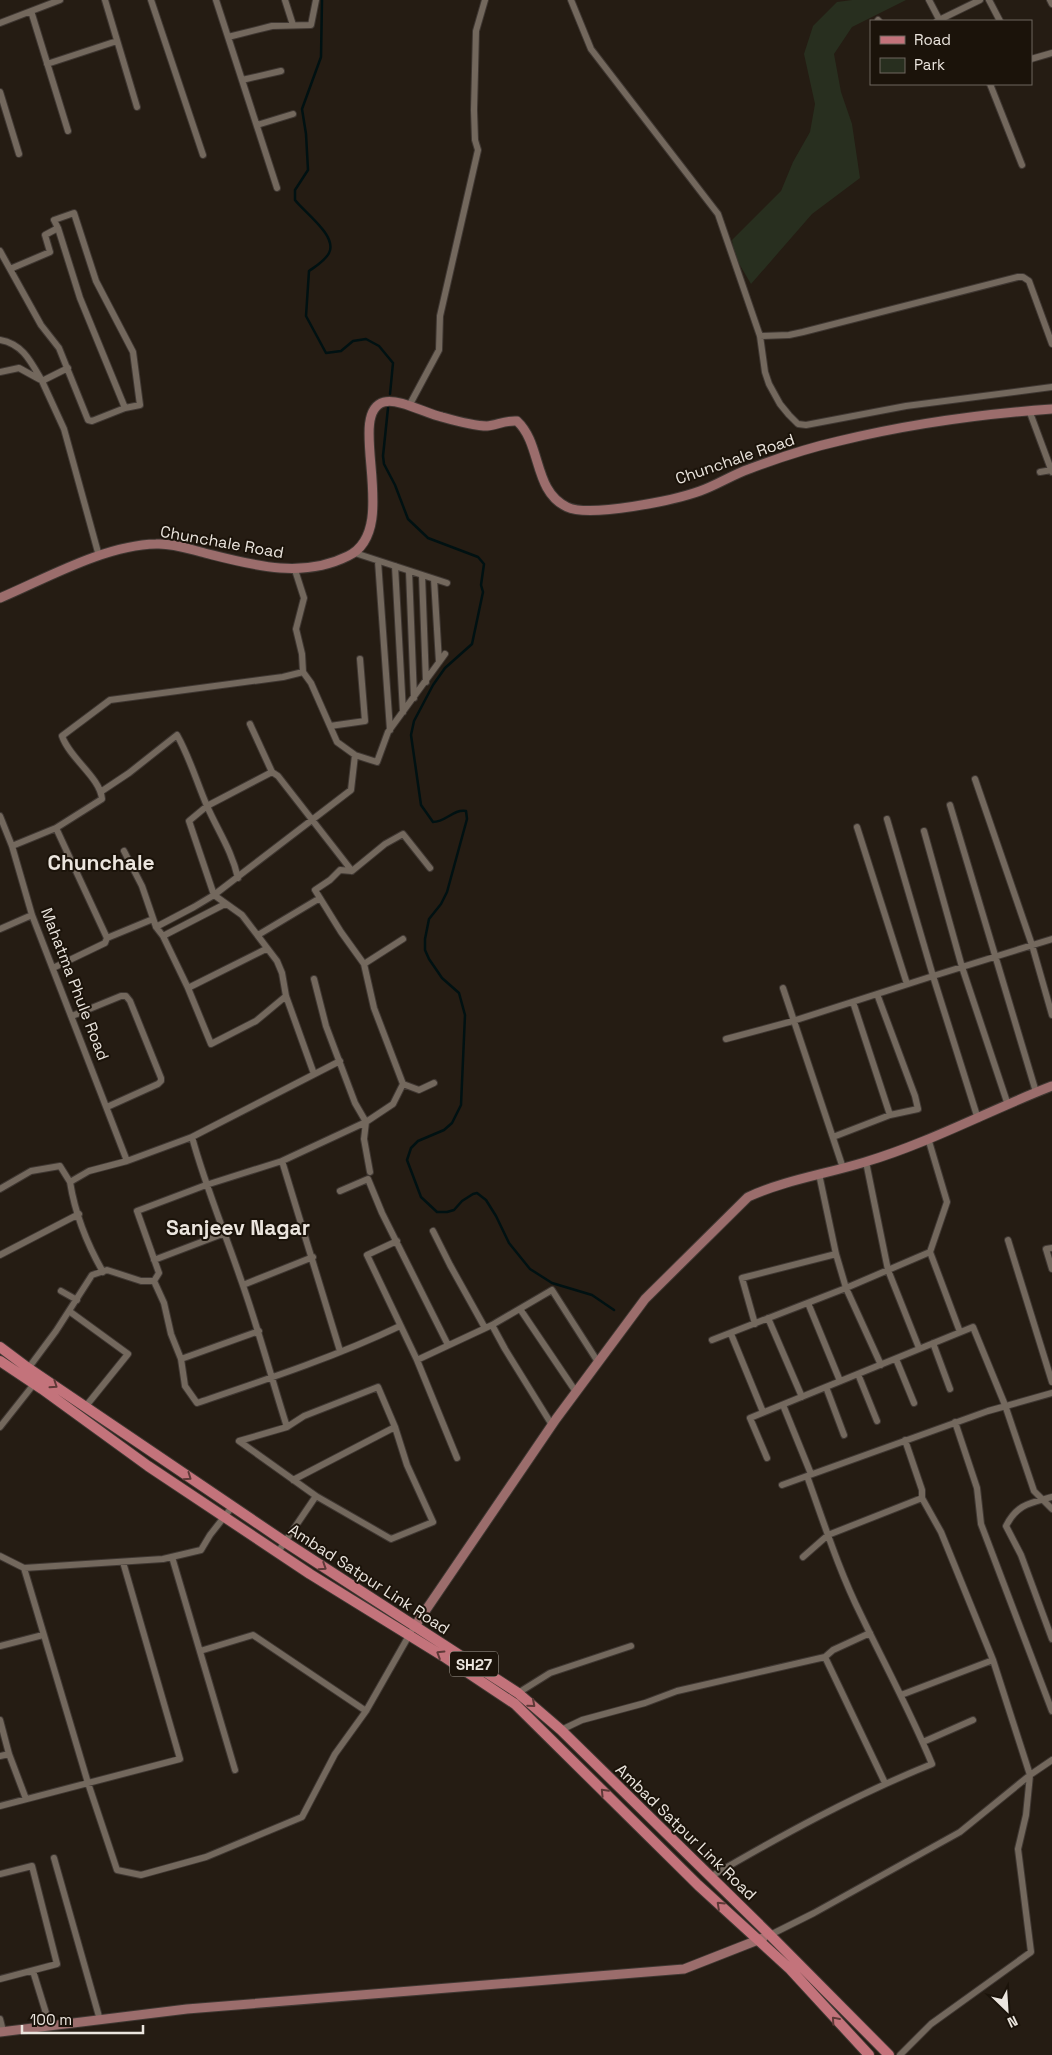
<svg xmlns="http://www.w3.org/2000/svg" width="1052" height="2055" font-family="'Space Grotesk',sans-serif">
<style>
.green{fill:#282f1f}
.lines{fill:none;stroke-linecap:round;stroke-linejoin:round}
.stream{stroke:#001112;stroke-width:2.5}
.street-casing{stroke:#3f3732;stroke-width:8}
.secondary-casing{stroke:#3f3732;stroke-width:11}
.primary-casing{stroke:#3f3732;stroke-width:12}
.street{stroke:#73685d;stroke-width:6}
.secondary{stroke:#9b6d6c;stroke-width:9}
.primary{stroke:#c3737b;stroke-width:10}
.oneway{stroke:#5e3937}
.labels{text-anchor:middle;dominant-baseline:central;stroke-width:4;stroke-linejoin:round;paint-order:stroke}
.shield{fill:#1b130a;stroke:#ada69e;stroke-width:1}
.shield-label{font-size:15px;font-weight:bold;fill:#ebe5de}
.street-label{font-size:16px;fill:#ebe5de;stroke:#1b130a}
.district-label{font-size:21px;font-weight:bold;fill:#ebe5de;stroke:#1b130a}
</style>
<rect width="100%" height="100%" fill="#251c13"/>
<path class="green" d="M852 0H906L852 27 834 54 841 92 852 124 860 178 812 214 751 284 734 255 732 240 781 191 793 162 810 132 815 104 804 54 813 26 837 2Z"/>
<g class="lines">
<path class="stream" d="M322 0 321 57 302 109 306 134 308 170 295 190V200C304 212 338 236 329 253 325 261 316 266 309 271L306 316 326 353 341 351 353 341 366 339 379 346 393 363 390 394
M388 408 383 456 384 464 395 485 408 519 428 538 478 557 484 564 481 585 483 592 472 644 445 668 433 685 414 721 411 735 421 805 433 822C446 822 453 809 466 811L467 819 447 892 441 904 429 919 425 939V950L429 959 442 978 459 993 465 1015 461 1105 452 1123 444 1130 418 1141 411 1148 407 1160 421 1197 437 1212H447L454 1210 462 1201 473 1194 477 1193 486 1200 496 1216 509 1243 530 1269 552 1283 592 1295 614 1310"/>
<g class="street-casing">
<path id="street" d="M105 0 137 107
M151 0 203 155
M216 0 277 188
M285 0 293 25
M571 0 591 49 718 214 760 336 765 372 769 384 780 404 789 415 798 424 806 425 906 406 1052 387
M929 0 940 21
M989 0 1000 21
M1050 0 1052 4
M31 11 68 131
M878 20 879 21
M937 21 980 0
M0 23 60 0
M228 37 272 26 311 25 316 0
M1031 59 1052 53
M47 64 117 41
M242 80 281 71
M990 84 1022 165
M0 92 19 154
M257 125 293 114
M0 251 41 325 59 348 88 420 92 421 125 408
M10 269 50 252 45 235 58 228 54 220 74 213 96 281 133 352 140 405 125 408 80 298 58 228
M760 336 789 335 803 332 1018 277H1023L1029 281 1052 344
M0 340C23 344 31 362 42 381
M68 368 42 381 64 429 99 556
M0 372 19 368 39 379
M409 406 439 350 440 316 478 150 475 140 474 110 476 31 485 0
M1029 410 1052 472
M1040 472 1052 470
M355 553 447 583
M378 561 390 730
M395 566 403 712
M409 571 414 698
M422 575 426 682
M434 579 439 662
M303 672 311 683 337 742 355 755 377 762 388 732 445 654
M250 724 272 772 278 776 352 871
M330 726 365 721 360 659
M272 772 207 806 189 821 214 895 242 915 277 961 282 973 286 996 314 1074
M975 779 1032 945 1052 1015
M102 791 129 773 177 735C190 758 197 783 207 806 218 831 232 851 238 878
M950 805 1036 1092
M0 816 12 846 32 915 127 1161
M857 827 907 984
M56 828 107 938
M924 831 962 967 1008 1105
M12 846 56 828 102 799C100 777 70 759 62 736L110 700 283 677 303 672 302 654 296 629 304 598 295 570
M124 851 142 886 156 927 163 936 188 988 211 1044 256 1021 286 996
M156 927 194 907 214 895 351 790 355 755
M0 929 32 915
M258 935 320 898
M163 936 225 904
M364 964 403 939
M53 968 105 943 107 938 153 919
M188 988 266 949
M783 988 843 1168
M853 1002 890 1115
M72 1016 121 996H126L130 1001 161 1078V1081L158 1084 107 1107
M726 1039 793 1021 933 976 887 819
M403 1084 419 1090 434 1083
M978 1119 933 976 1052 939
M192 1137 340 1061
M833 1137 890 1115 918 1109 915 1096 877 994
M282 1161 366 1122 355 1103 326 1026 314 979
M866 1162 888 1270 919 1348
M370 1172 364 1139 366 1122 393 1104 403 1084 374 1008 364 964 341 932 315 890 330 880 340 870 352 871 385 844 403 834 430 868
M819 1174 836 1254 846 1288 881 1365
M70 1182C75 1213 87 1244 103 1272
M0 1189 31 1171 60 1166 70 1182 89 1171 127 1161 192 1137C205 1185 224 1230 240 1277 258 1327 271 1377 287 1427
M340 1191 368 1179 382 1213 448 1345
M433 1231 450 1265 485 1328
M1008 1240 1052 1382
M397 1241 367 1255 417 1360 492 1325 505 1349 552 1425
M1052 1248 1046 1249 1052 1269
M930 1252 960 1332
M0 1255 79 1214
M154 1260 225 1233
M154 1281 159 1273 137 1211 206 1185 282 1161 340 1351
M243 1285 313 1257
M61 1291 77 1300
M808 1303 840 1381
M520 1309 576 1392
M69 1311 128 1354 86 1406
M768 1318 802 1397
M755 1324 742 1278 836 1254
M492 1325 552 1290 598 1362
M731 1334 763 1412
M712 1340 846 1288 930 1252 947 1202 928 1138
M933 1343 950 1389
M181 1359 259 1331
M896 1359 914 1403
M417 1360 457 1458
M27 1370 56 1331 92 1275 107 1270 141 1281H154L164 1303 171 1334 181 1359 185 1386 197 1403C265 1380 335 1357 400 1326
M858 1374 877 1421
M826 1387 844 1435
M783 1405 811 1474
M955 1422 977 1488 981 1524 1052 1711
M0 1427 34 1384
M767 1458 750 1418 973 1327 1005 1405 1034 1491 1052 1509
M807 1476 988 1411 1052 1393
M293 1480 395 1427
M1052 1497C1030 1503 1017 1504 1006 1526L1021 1555 1052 1639
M278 1552 316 1496 239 1441 287 1427 304 1416 378 1387 395 1427 407 1465 433 1522 391 1539 316 1496
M0 1556 24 1568 163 1559 201 1550 210 1535 232 1507
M172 1557 235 1770
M803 1557 828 1535 922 1498
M24 1568 88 1783 117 1870 141 1875 206 1857 302 1817 335 1754 366 1711 411 1632
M0 1646 43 1635
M200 1651 253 1635 366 1711
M825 1657 885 1783
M518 1693 550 1673 631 1646
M901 1695 993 1660
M0 1720 9 1754 26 1799
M561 1730 582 1720 645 1703 677 1691 825 1657 833 1650 870 1633
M923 1742 973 1720
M0 1756 9 1754
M0 1806 180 1759 123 1562
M54 1858 100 2020
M0 1874 32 1866 57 1964 0 1979
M710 1877C782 1835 855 1795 932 1764 911 1713 885 1665 861 1615 839 1571 824 1523 807 1476L782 1485
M770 1935 814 1913 960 1832 1030 1775 1052 1760
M33 1971 50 2026
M0 2019 3 2031
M900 2055 931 2024 1031 1952 1018 1849 1026 1815 1030 1775 993 1660 941 1532 922 1498V1490L905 1440"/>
</g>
<g class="secondary-casing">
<path id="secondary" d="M0 598C47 578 105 545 156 544 171 543 186 548 201 552 249 564 300 580 348 556 403 530 344 413 384 402 399 398 427 414 442 417 456 421 473 426 487 426 497 425 506 420 517 421 542 444 533 491 567 507 590 518 675 500 700 491 717 485 732 475 749 469 778 458 808 448 839 441 909 424 981 414 1052 409
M415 1626 556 1419 645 1299 748 1197C785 1180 826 1174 865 1162 929 1143 990 1110 1052 1086
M0 2032 187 2009 684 1969 763 1938"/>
</g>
<g class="primary-casing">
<path id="primary" d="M0 1347 28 1368 285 1542 518 1693 561 1730 770 1935 889 2055
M0 1361 42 1389 148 1466 310 1574 446 1658 515 1704 698 1885 790 1969 869 2055"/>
</g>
<use href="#street" class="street"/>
<use href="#secondary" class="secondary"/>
<use href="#primary" class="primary"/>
</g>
<defs><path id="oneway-chevron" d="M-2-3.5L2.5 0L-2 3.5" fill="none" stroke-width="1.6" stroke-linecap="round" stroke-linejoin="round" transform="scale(1.25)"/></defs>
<g class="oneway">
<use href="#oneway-chevron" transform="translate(54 1385) rotate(34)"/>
<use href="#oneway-chevron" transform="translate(188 1477) rotate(35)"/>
<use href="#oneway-chevron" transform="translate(323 1567) rotate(33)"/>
<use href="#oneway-chevron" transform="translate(440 1654) rotate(-148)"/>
<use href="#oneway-chevron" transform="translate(532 1704) rotate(41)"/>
<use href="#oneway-chevron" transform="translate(604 1792) rotate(-134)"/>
<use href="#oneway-chevron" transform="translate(720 1905) rotate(-137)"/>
<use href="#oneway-chevron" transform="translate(835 2020) rotate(-131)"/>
</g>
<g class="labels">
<rect class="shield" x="450" y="1651.5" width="48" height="25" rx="4"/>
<g class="shield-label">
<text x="474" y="1664">SH27</text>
</g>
<g class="street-label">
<text transform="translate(735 459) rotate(-19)">Chunchale Road</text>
<text transform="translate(222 542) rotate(10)">Chunchale Road</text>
<text transform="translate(75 984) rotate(69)">Mahatma Phule Road</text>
<text transform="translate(369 1579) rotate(33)">Ambad Satpur Link Road</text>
<text transform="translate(686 1832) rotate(44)">Ambad Satpur Link Road</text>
</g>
<g class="district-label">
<text x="101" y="862">Chunchale</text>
<text x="238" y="1227">Sanjeev Nagar</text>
</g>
</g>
<rect x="870" y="20" width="162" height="65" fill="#1b130a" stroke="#6e675f"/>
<rect x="880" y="36" width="25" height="8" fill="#c3737b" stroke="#6e675f"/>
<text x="914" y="45" font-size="15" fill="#ebe5de">Road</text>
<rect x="880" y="58" width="25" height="15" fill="#282f1f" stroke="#6e675f"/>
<text x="914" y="70" font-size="15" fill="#ebe5de">Park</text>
<g transform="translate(1007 2010) rotate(155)" stroke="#1b130a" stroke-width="4" paint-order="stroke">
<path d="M0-4L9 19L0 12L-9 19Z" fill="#ebe5de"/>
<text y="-8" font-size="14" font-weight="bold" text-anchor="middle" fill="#ebe5de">N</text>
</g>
<path d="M22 2025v8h121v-8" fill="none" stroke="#ebe5de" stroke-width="2.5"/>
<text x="30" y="2025" font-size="15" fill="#ebe5de" stroke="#1b130a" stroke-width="4" paint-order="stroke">100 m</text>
</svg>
